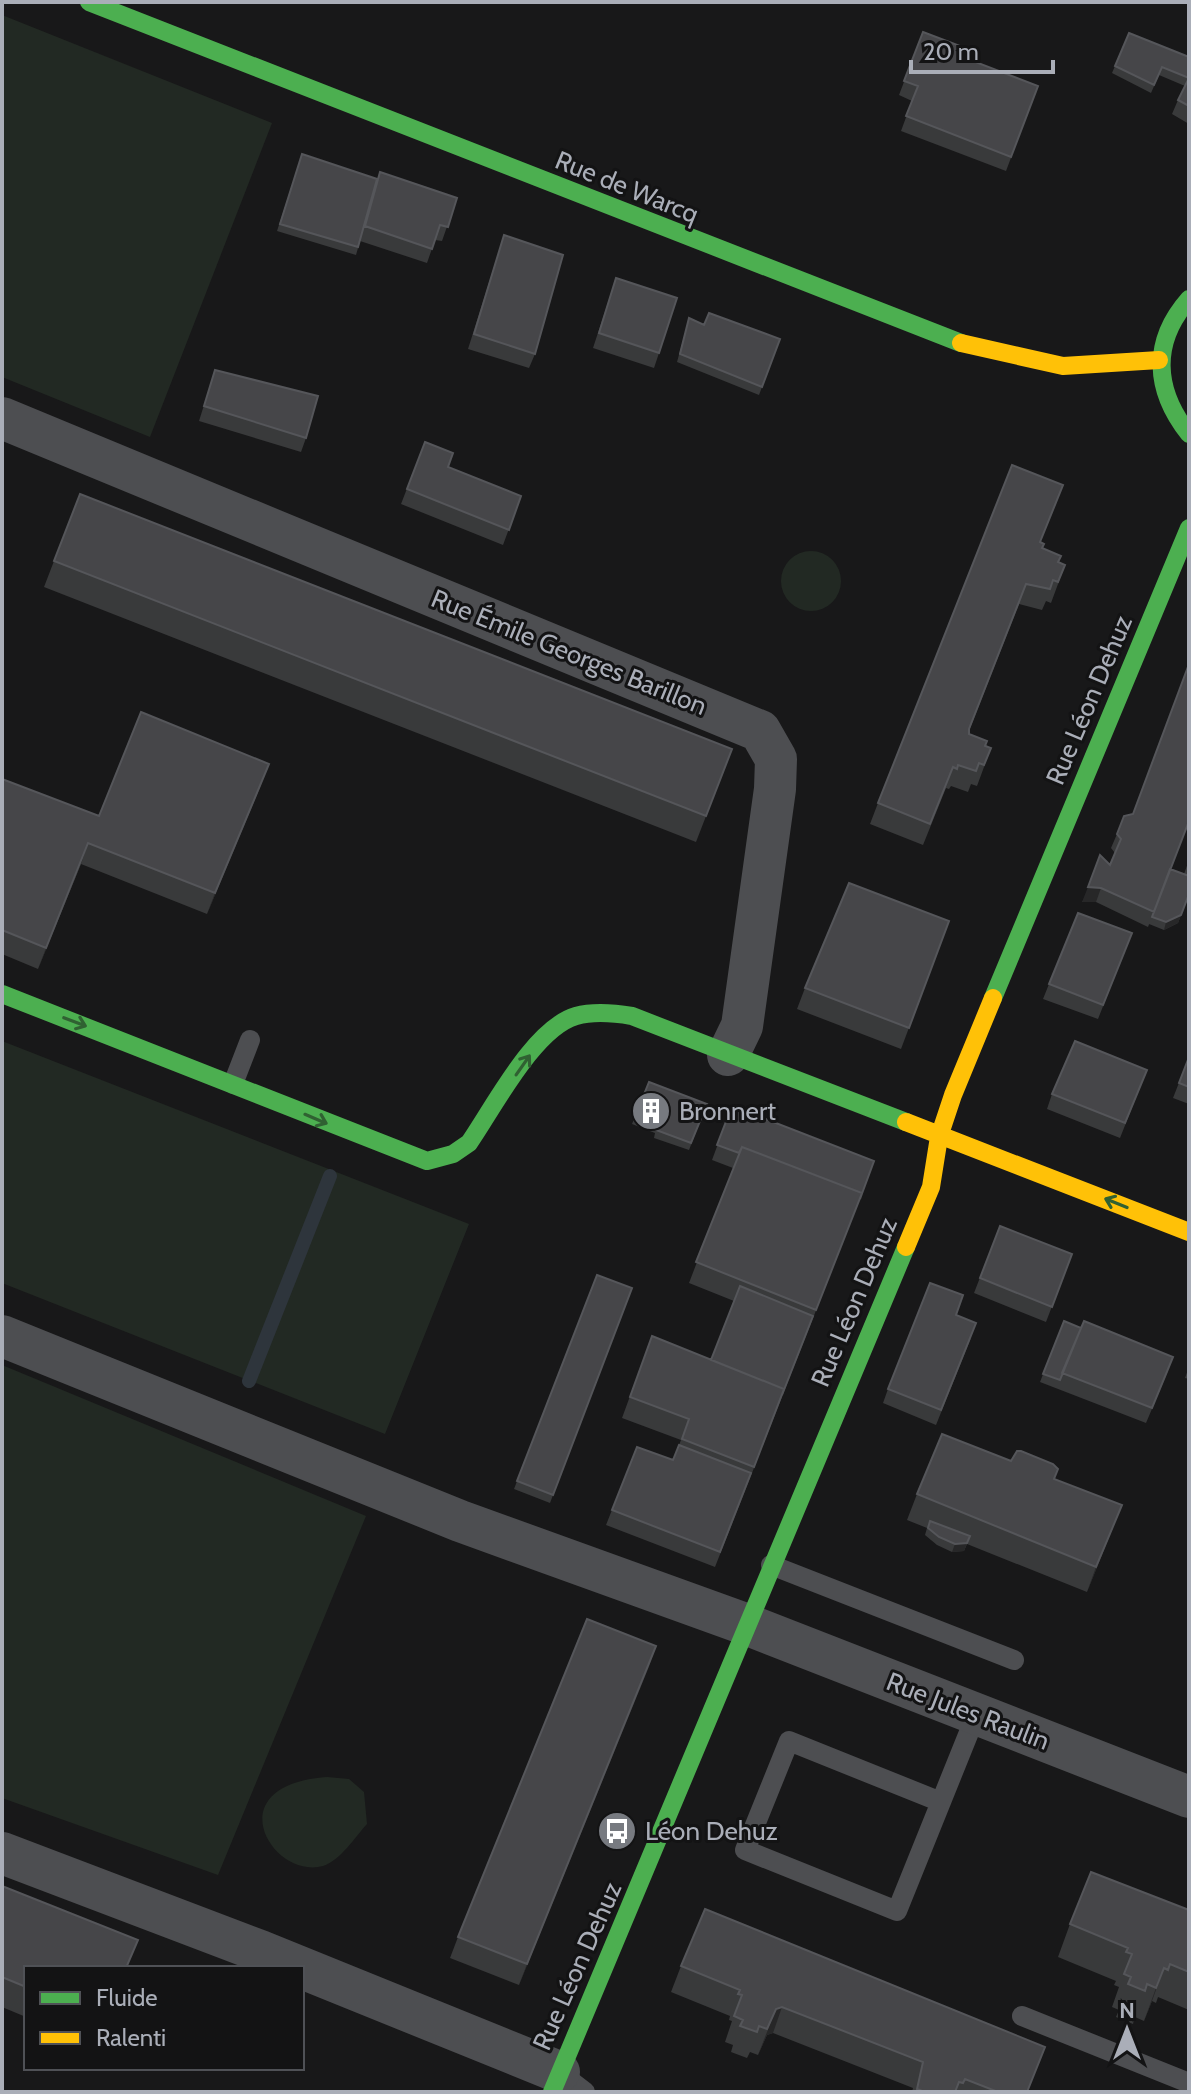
<svg xmlns="http://www.w3.org/2000/svg" width="1191" height="2094" font-family="Cabin,sans-serif">
<style>
.green{fill:#222923}
.lines{fill:none;stroke-linecap:round;stroke-linejoin:round}
.stream{stroke:#2e353c;stroke-width:14}
.lane{stroke:#4d4e51;stroke-width:20}
.street{stroke:#4d4e51;stroke-width:42}
.fast{stroke:#4caf50;stroke-width:18}
.slow{stroke:#ffc107;stroke-width:18}
.wall{fill:#393a3b}
.shaded-wall{fill:#272728}
.building{fill:#464649;stroke:#55565a;stroke-width:2}
.oneway{stroke:#306132}
.labels{text-anchor:middle;dominant-baseline:central;stroke-width:6;stroke-linejoin:round;paint-order:stroke}
.street-label{font-size:26px;fill:#aaaeb8;stroke:#131314}
.poi-label{font-size:26px;fill:#aaaeb8;stroke:#131314;text-anchor:start}
</style>
<rect width="100%" height="100%" fill="#181819"/>
<path class="green" d="M2 15 272 123 150 437 2 377Z
M781 581a30 30 0 1 1 60 0a30 30 0 1 1-60 0Z
M2 1041 469 1224 385 1434 2 1283Z
M2 1365 366 1516 218 1875 2 1798Z
M327 1777 349 1779 364 1792 367 1824C355 1837 341 1860 323 1866 272 1880 215 1785 327 1777Z"/>
<g class="lines">
<path class="stream" d="M249 1381 330 1176"/>
<path class="lane" d="M233 1084 250 1040
M771 1565 1014 1660
M941 1802 789 1741 745 1850 897 1911 976 1715
M1022 2016 1189 2083
M559 2072 585 2092"/>
<path class="street" d="M2 418 760 731 776 759 775 789 742 1026 728 1055
M2 1336 460 1521 748 1625 1189 1797
M2 1853 260 1951 559 2072"/>
<path class="fast" d="M89 2 961 343
M1189 299C1151 342 1154 390 1189 434
M2 994 427 1161 453 1154 469 1143C494 1107 534 1028 576 1016 594 1011 614 1013 632 1016L906 1122
M993 998 1189 528
M552 2092 906 1247"/>
<path class="slow" d="M961 343 1063 366 1159 360
M906 1122 1189 1232
M906 1247 931 1187 939 1137 953 1095 993 998"/>
</g>
<path class="wall" d="M923 32 965 58 1038 86 1006 171 901 131 912 101 899 95Z
M1129 33 1189 57V124L1172 114 1178 100 1185 86 1159 75 1151 93 1112 73Z
M302 154 377 179 457 198 442 241 435 240 427 263 360 241 356 255 277 231Z
M504 235 535 354 529 368 468 349Z
M611 293 659 353 654 368 593 348Z
M689 318 704 325 780 339 759 395 677 362Z
M215 370 306 438 301 452 199 421Z
M425 442 448 467 521 496 503 545 401 504Z
M1041 542 1042 548 1059 562 1065 565 1051 603 1046 601 1042 610 1019 604 969 731V734L991 748 977 786 971 784 968 792 951 786 949 789 946 788 923 845 870 824 878 803Z
M54 561 732 749 696 842 44 587Z
M2 779 99 816 261 785 207 914 81 864 38 969 2 954Z
M1117 834 1171 869 1184 874 1189 860V894L1178 923 1164 930 1149 924 1151 919 1148 927 1096 902H1082L1110 865 1115 853 1111 848Z
M949 921 901 1049 797 1009 805 988Z
M1132 933 1098 1019 1043 999 1049 984Z
M1189 1057V1104L1173 1098Z
M1147 1070 1120 1138 1047 1109 1052 1094Z
M649 1082 707 1104 689 1150 654 1138 655 1133 632 1124Z
M732 1106 854 1214 715 1567 606 1525 637 1447 673 1460 681 1440 622 1418 652 1336 711 1360 734 1301 689 1283 733 1168 712 1160Z
M1000 1226 1072 1254 1046 1322 974 1293Z
M597 1275 632 1288 550 1503 514 1489Z
M1064 1321 1168 1371 1146 1423 1040 1382Z
M971 1338 936 1425 883 1403 888 1389Z
M1189 1367V1379L1185 1378Z
M1054 1479 1122 1505 1087 1592 967 1544 964 1551 952 1552 937 1545 925 1535 927 1528 907 1520 917 1494Z
M656 1646 519 1985 450 1958 458 1937Z
M2 1886 26 1968V2017L2 2007Z
M1189 1910V2010L1158 1997 1156 2003 1152 2001 1144 2021 1135 2017 1133 2024 1116 2017 1119 2010 1112 2007 1119 1987 1114 1985 1116 1981 1058 1957 1070 1924Z
M681 1966 1028 2092H912L913 2088 773 2033 767 2035 758 2055 750 2052 747 2058 731 2052 733 2045 725 2042 732 2021 729 2020 730 2016 671 1992Z"/>
<path class="shaded-wall" d="M269 764 261 785 207 914 215 893Z
M88 843 81 864 38 969 46 948Z
M1088 887 1101 888 1096 902H1082Z
M1189 894 1178 923 1164 930 1166 922Z
M1122 1505 1112 1530 1087 1592 1096 1567Z
M967 1543 964 1551 952 1552 955 1544Z
M656 1646 649 1667 519 1985 527 1964Z
M1164 1968 1152 2001 1144 2021 1156 1988Z
M782 2007 773 2033 767 2035 758 2055 776 2009Z"/>
<path class="building" d="M923 32 968 49 965 58 1038 86 1011 157 906 116 918 86 904 81Z
M1129 33 1189 57V78L1162 67 1154 85 1115 66Z
M1189 78V106L1178 100Z
M302 154 377 179 358 247 280 224Z
M380 172 457 198 448 227 440 225 432 249 365 226Z
M504 235 563 255 535 354 474 334Z
M616 278 677 298 659 353 599 333Z
M709 313 780 339 762 387 680 354 689 318 704 325Z
M215 370 318 396 306 438 204 406Z
M425 442 453 453 448 467 521 496 509 530 407 489Z
M1012 465 1063 485 1040 542 1044 544 1042 548 1061 556 1058 562 1065 565 1058 582 1053 580 1050 589 1026 584 969 729V734L987 741 985 746 991 748 984 765 979 763 976 771 958 765 957 769 953 767 930 824 878 803Z
M80 494 732 749 706 816 54 561Z
M1189 664V821L1154 912 1101 888 1088 887 1100 855 1110 865 1121 839 1117 834 1124 816 1133 814Z
M141 712 269 764 215 893 88 843 46 948 2 930V779L99 816Z
M1170 869 1189 876V894L1181 915 1166 922 1152 917Z
M849 883 949 921 909 1028 805 988Z
M1078 913 1132 933 1103 1005 1049 984Z
M1075 1041 1147 1070 1125 1123 1052 1094Z
M1189 1057V1087L1179 1083Z
M649 1082 707 1104 691 1143 656 1130 658 1126 635 1117Z
M732 1106 874 1161 860 1199 862 1193 742 1147 739 1153 717 1145Z
M742 1147 862 1193 816 1310 696 1262Z
M1000 1226 1072 1254 1052 1307 980 1278Z
M597 1275 632 1288 553 1495 517 1481Z
M930 1283 963 1295 956 1315 976 1323 941 1410 888 1389Z
M740 1286 813 1316 782 1395 784 1389 711 1360Z
M1064 1321 1081 1328 1060 1380 1043 1374Z
M1084 1321 1173 1357 1152 1408 1062 1373Z
M652 1336 784 1389 754 1467 682 1439 689 1419 630 1397Z
M942 1434 1011 1461 1017 1451H1021L1053 1464 1058 1469 1054 1479 1122 1505 1096 1567 917 1494Z
M679 1445 751 1473 720 1552 612 1510 637 1447 673 1460Z
M930 1521 970 1536 967 1543 955 1544 939 1537 928 1528Z
M587 1619 656 1646 527 1964 458 1937Z
M1091 1872 1189 1910V1972L1170 1964 1168 1970 1164 1968 1156 1988 1147 1984 1145 1991 1128 1984 1131 1977 1124 1974 1132 1954 1126 1952 1128 1948 1070 1924Z
M2 1886 138 1940 126 1968H26V1987L2 1977Z
M705 1909 1045 2047 1027 2092H998L965 2079 963 2083 959 2082 955 2092H925L917 2089 923 2062 782 2007 776 2009 767 2029 759 2026 757 2032 740 2026 743 2020 734 2016 742 1995 738 1994 740 1990 681 1966Z"/>
<defs><path id="oneway-shaft" d="M-6 0H5M1.5-3L5.5 0L1.5 3" fill="none" stroke-width="1.6" stroke-linecap="round" stroke-linejoin="round" transform="scale(2)"/></defs>
<g class="oneway">
<use href="#oneway-shaft" transform="translate(75 1022) rotate(21)"/>
<use href="#oneway-shaft" transform="translate(523 1065) rotate(-55)"/>
<use href="#oneway-shaft" transform="translate(316 1119) rotate(23)"/>
<use href="#oneway-shaft" transform="translate(1116 1203) rotate(-158)"/>
</g>
<defs>
<g id="building-disc" transform="scale(2)"><circle r="9.5" fill="#777a80" stroke="#131314"/><path d="M-4-6H4V6H1V3H-1V6H-4ZM-2.5-4.3h1.7v1.8h-1.7ZM.8-4.3h1.7v1.8H.8ZM-2.5-1h1.7V.8h-1.7ZM.8-1h1.7V.8H.8Z" fill="#fff"/></g>
<g id="bus-disc" transform="scale(2)"><circle r="9.5" fill="#777a80" stroke="#131314"/><path d="M-5-6H5V4H4V6H2V4H-2V6H-4V4H-5ZM-3.5-4V0h7V-4ZM-3.5 1.2v1.5H-2V1.2ZM2 1.2v1.5H3.5V1.2Z" fill="#fff"/></g>
</defs>
<g fill-rule="evenodd">
<use href="#building-disc" x="651" y="1111"/>
<use href="#bus-disc" x="617" y="1831"/>
</g>
<g class="labels">
<g class="street-label">
<text transform="translate(627 187) rotate(22)">Rue de Warcq</text>
<text transform="translate(569 652) rotate(22)">Rue Émile Georges Barillon</text>
<text transform="translate(1089 700) rotate(-67)">Rue Léon Dehuz</text>
<text transform="translate(854 1302) rotate(-67)">Rue Léon Dehuz</text>
<text transform="translate(968 1711) rotate(21)">Rue Jules Raulin</text>
<text transform="translate(577 1966) rotate(-66)">Rue Léon Dehuz</text>
</g>
<g class="poi-label">
<text x="679" y="1111">Bronnert</text>
<text x="645" y="1831">Léon Dehuz</text>
</g>
</g>
<rect width="1191" height="2094" fill="none" stroke="#aaaeb8" stroke-width="8"/>
<rect x="24" y="1966" width="280" height="104" fill="#131314" stroke="#4f5156" stroke-width="2"/>
<rect x="40" y="1992" width="40" height="12" fill="#4caf50" stroke="#4f5156" stroke-width="2"/>
<text x="96" y="2006" font-size="24" fill="#aaaeb8">Fluide</text>
<rect x="40" y="2032" width="40" height="12" fill="#ffc107" stroke="#4f5156" stroke-width="2"/>
<text x="96" y="2046" font-size="24" fill="#aaaeb8">Ralenti</text>
<g transform="translate(1127 2030)" stroke="#131314" stroke-width="6" paint-order="stroke">
<path d="M0-6L14 30L0 20L-14 30Z" fill="#aaaeb8"/>
<text y="-12" font-size="22" font-weight="bold" text-anchor="middle" fill="#aaaeb8">N</text>
</g>
<path d="M911 60v12h142v-12" fill="none" stroke="#aaaeb8" stroke-width="4"/>
<text x="923" y="60" font-size="24" fill="#aaaeb8" stroke="#131314" stroke-width="6" paint-order="stroke">20 m</text>
</svg>
